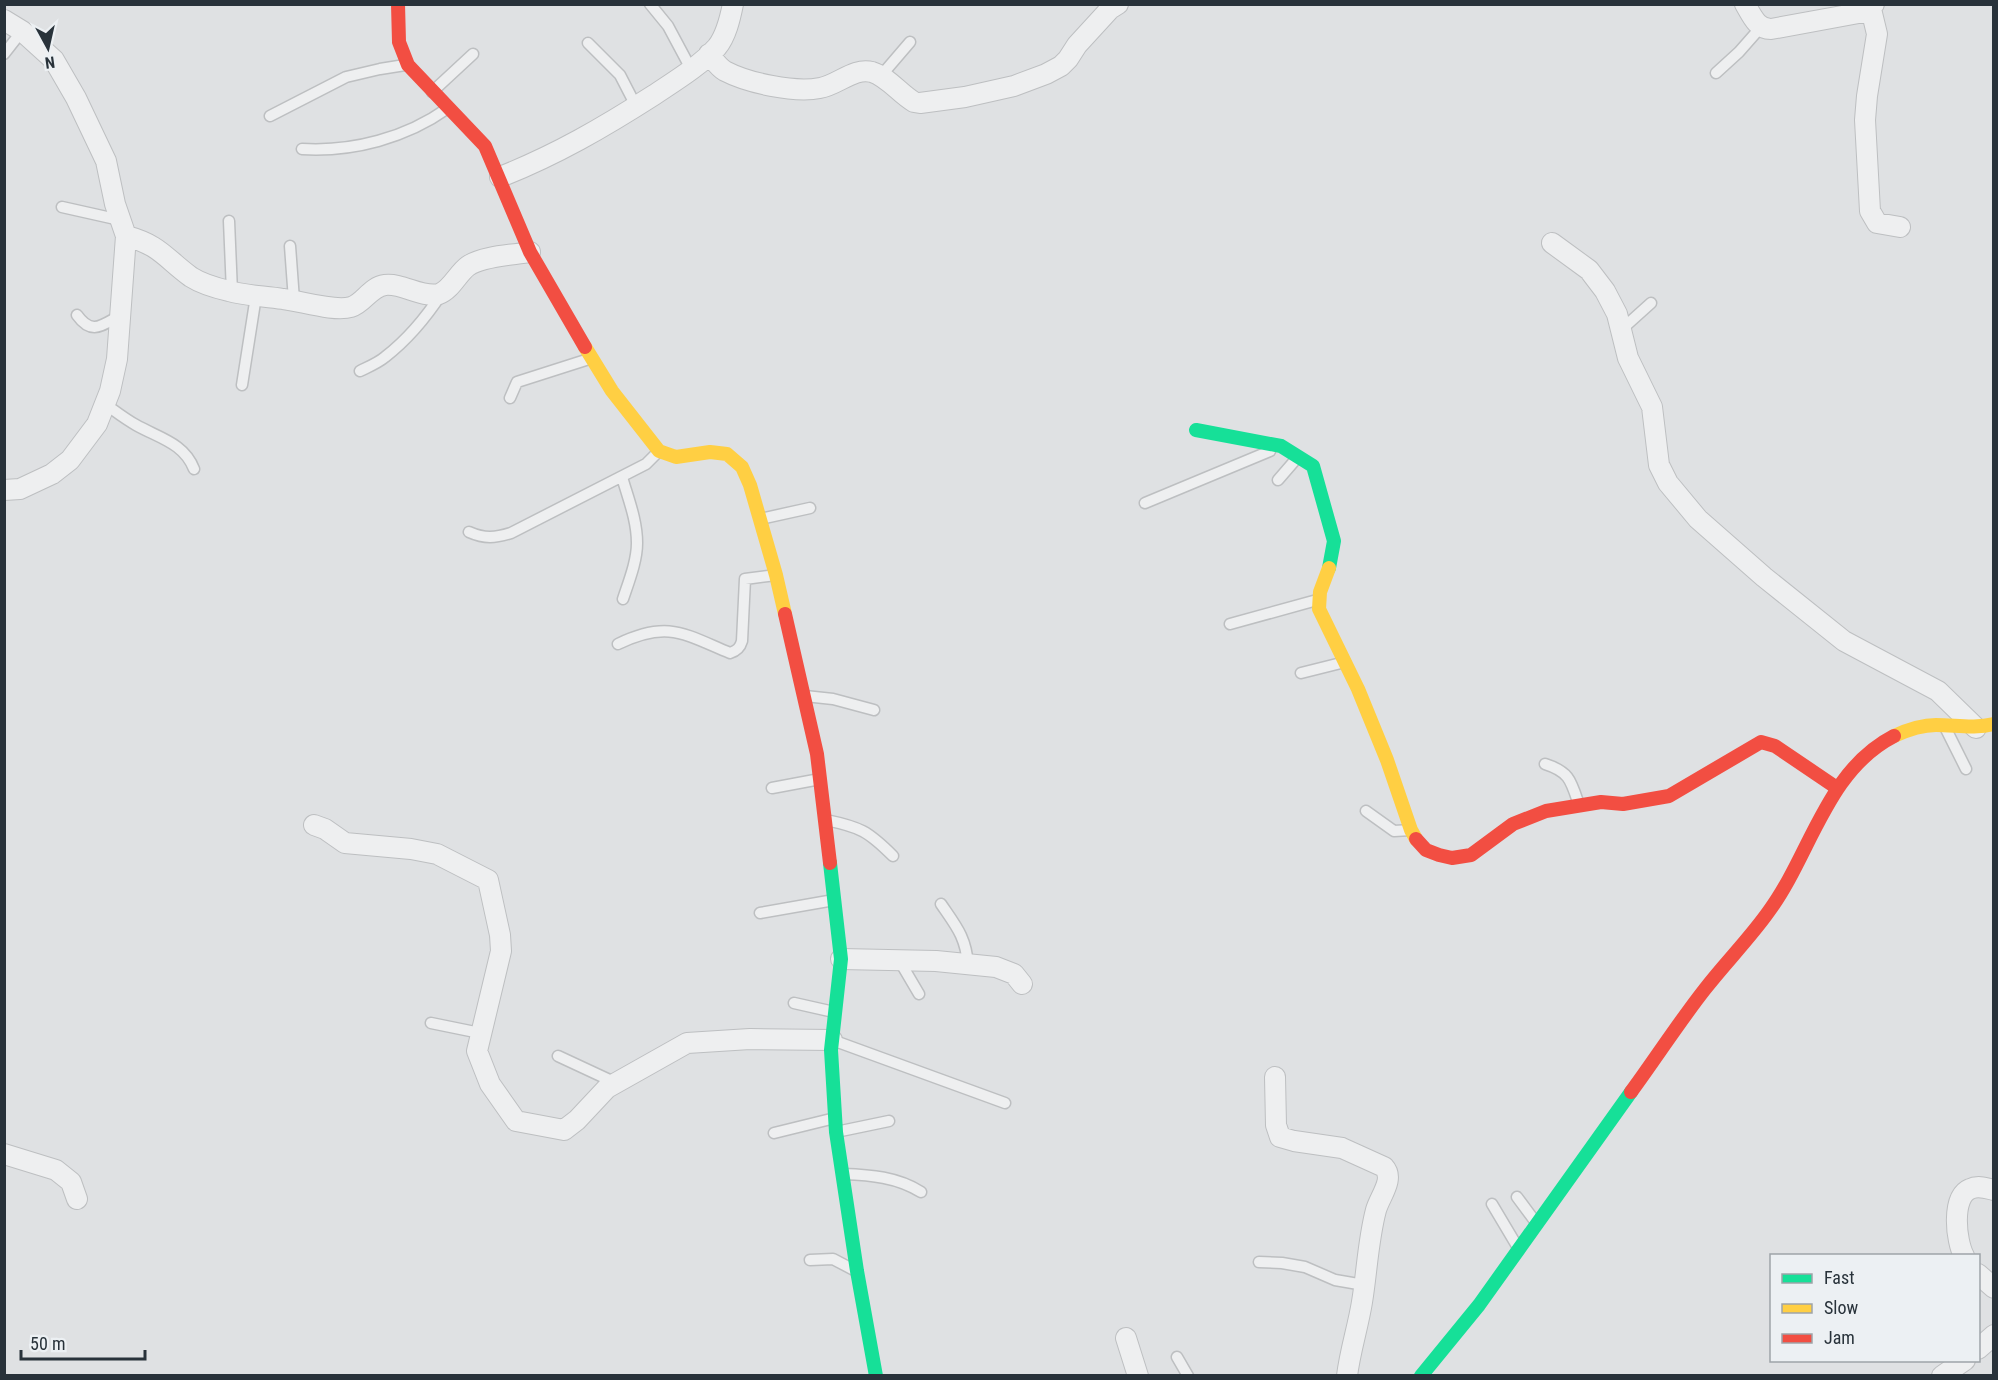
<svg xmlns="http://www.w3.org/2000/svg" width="1998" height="1380" font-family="'Roboto Condensed',sans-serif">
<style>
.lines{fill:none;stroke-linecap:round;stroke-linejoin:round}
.lane-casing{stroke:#bdbfc1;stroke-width:13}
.street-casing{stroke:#bdbfc1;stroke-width:22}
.lane{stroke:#eeeff0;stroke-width:10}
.street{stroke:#eeeff0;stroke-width:20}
.fast{stroke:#16e098;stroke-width:14}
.slow{stroke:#ffcf43;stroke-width:14}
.jam{stroke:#f24e42;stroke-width:14}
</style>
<rect width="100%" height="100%" fill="#dfe1e3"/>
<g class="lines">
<g class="lane-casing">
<path id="lane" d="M650 4 668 26 691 69
M588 43 620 75 636 106
M4 54 22 31
M1716 73 1739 52 1761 27
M880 77 910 42
M432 92 473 54
M270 116 346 77 380 69 405 65
M302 149C353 152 406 138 448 108
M62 207 120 220
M229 221 232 292
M290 246 294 300
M77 315C92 336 102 325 121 315
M1621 330 1651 303
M360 371C368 367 378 363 385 357 407 340 427 316 442 293
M242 385 256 296
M510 398 517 382 589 359
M105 404C115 411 125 419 136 425 159 438 184 443 194 469
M622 477C628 498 637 520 637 543 637 561 629 581 623 599
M1278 480 1297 458
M1145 503 1270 451
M760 519 810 508
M469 532C485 539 495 538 511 533L646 464 659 451
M1230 624 1317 600
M618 644C668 620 684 634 730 653 737 651 740 648 742 641L745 579 776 575
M1301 673 1345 662
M805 696 833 699 874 710
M1946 729 1966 769
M1545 764C1570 772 1571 781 1579 805
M772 788 820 779
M1366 811 1394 831 1411 830
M826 820C860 827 868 831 893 856
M941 904C956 926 966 937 968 965
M760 913 834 900
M899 960 919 994
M794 1003 834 1012
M431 1023 480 1033
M835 1041 1005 1103
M558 1056 616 1083
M836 1132 889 1121
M774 1133 835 1118
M843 1174C871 1175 897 1177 921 1192
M1517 1197 1537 1224
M1492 1204 1517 1246
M810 1260 833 1259 854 1270
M1259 1262 1282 1263 1305 1267 1335 1280 1364 1285
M1177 1357 1188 1376"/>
</g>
<g class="street-casing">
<path id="street" d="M1745 4C1752 16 1757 29 1771 29L1864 12 1874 4
M1871 9 1877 34 1867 96 1865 120 1870 211 1877 223 1900 227
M4 20 22 31 54 60 76 98 106 161 115 204 126 236 117 359 110 391 97 424 70 460 52 474 20 489 4 490
M709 54C714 60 718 67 725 71 748 83 794 93 820 88 838 85 854 67 872 72 888 77 900 94 914 102L920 103 965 97 1014 86 1046 74 1061 66 1068 59 1077 45 1110 9 1118 4
M500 177C556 155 604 127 654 95 675 81 700 66 717 47 726 36 730 19 733 4
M126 236C160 245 165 258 191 277 202 284 216 288 229 291 247 296 265 296 283 299 301 301 334 312 351 307 364 303 370 287 385 285 403 283 421 298 439 294 451 290 458 273 468 266 482 256 513 255 530 252
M1552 243 1589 270 1605 291 1617 314 1628 358 1652 407 1659 465 1668 483 1698 519 1764 577 1844 641 1938 691 1976 728
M314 825 325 829 345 843 411 849 437 854 488 880 500 935 501 951 477 1051 490 1084 516 1121 564 1130 577 1120 607 1088 687 1043 750 1039 832 1040
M841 959 936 961 996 967 1014 974 1022 984
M1275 1077 1276 1125 1280 1137 1294 1141 1342 1148 1384 1167C1395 1179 1380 1196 1376 1210 1368 1240 1367 1272 1362 1302 1358 1327 1350 1351 1347 1376
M4 1154 56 1170 71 1182 77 1199
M1964 1256C1956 1241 1951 1197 1970 1189 1978 1185 1986 1188 1994 1190
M1978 1274 1994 1288
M1126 1338 1138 1376
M1978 1349 1994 1335
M1942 1376 1965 1360"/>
</g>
<use href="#lane" class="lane"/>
<use href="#street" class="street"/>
<path class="fast" d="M1196 430 1281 446 1313 466 1334 541 1329 568
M830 863 841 959 831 1050 836 1132 857 1271 876 1376
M1421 1376 1479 1305 1631 1092"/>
<path class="slow" d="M585 347 612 391 659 451 676 457 710 452 727 454 742 467 750 485 776 575 785 614
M1329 568 1320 592 1319 609 1358 689 1387 760 1411 830 1416 839
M1894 736C1907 730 1921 725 1936 725 1956 725 1974 729 1994 724"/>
<path class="jam" d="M398 4 399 42 408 65 485 146 530 252 585 347
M785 614 817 754 830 863
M1416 839 1426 850 1439 855 1452 858 1471 855 1513 824 1546 811 1601 802 1623 804 1669 796 1761 742 1775 746 1837 788
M1631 1092C1656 1058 1679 1022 1705 989 1726 962 1750 938 1769 911 1811 854 1826 771 1894 736"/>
</g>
<rect width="1998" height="1380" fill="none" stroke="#28323a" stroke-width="12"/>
<rect x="1770" y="1254" width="210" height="108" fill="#ecf0f3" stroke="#9ea4a9" stroke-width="1.5"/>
<rect x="1782" y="1274" width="30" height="9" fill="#16e098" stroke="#9ea4a9" stroke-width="1.5"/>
<text x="1824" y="1284" font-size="18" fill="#28323a">Fast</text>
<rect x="1782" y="1304" width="30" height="9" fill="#ffcf43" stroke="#9ea4a9" stroke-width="1.5"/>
<text x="1824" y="1314" font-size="18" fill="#28323a">Slow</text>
<rect x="1782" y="1334" width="30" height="9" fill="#f24e42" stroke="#9ea4a9" stroke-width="1.5"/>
<text x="1824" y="1344" font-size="18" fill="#28323a">Jam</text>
<g transform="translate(48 48) rotate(172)" stroke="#ecf0f3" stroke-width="4.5" paint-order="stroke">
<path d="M0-4.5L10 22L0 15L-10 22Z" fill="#28323a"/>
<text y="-9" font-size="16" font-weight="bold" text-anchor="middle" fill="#28323a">N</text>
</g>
<path d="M21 1350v9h124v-9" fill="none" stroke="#28323a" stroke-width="3"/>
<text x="30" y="1350" font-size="18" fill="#28323a" stroke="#ecf0f3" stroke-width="4.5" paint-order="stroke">50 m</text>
</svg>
